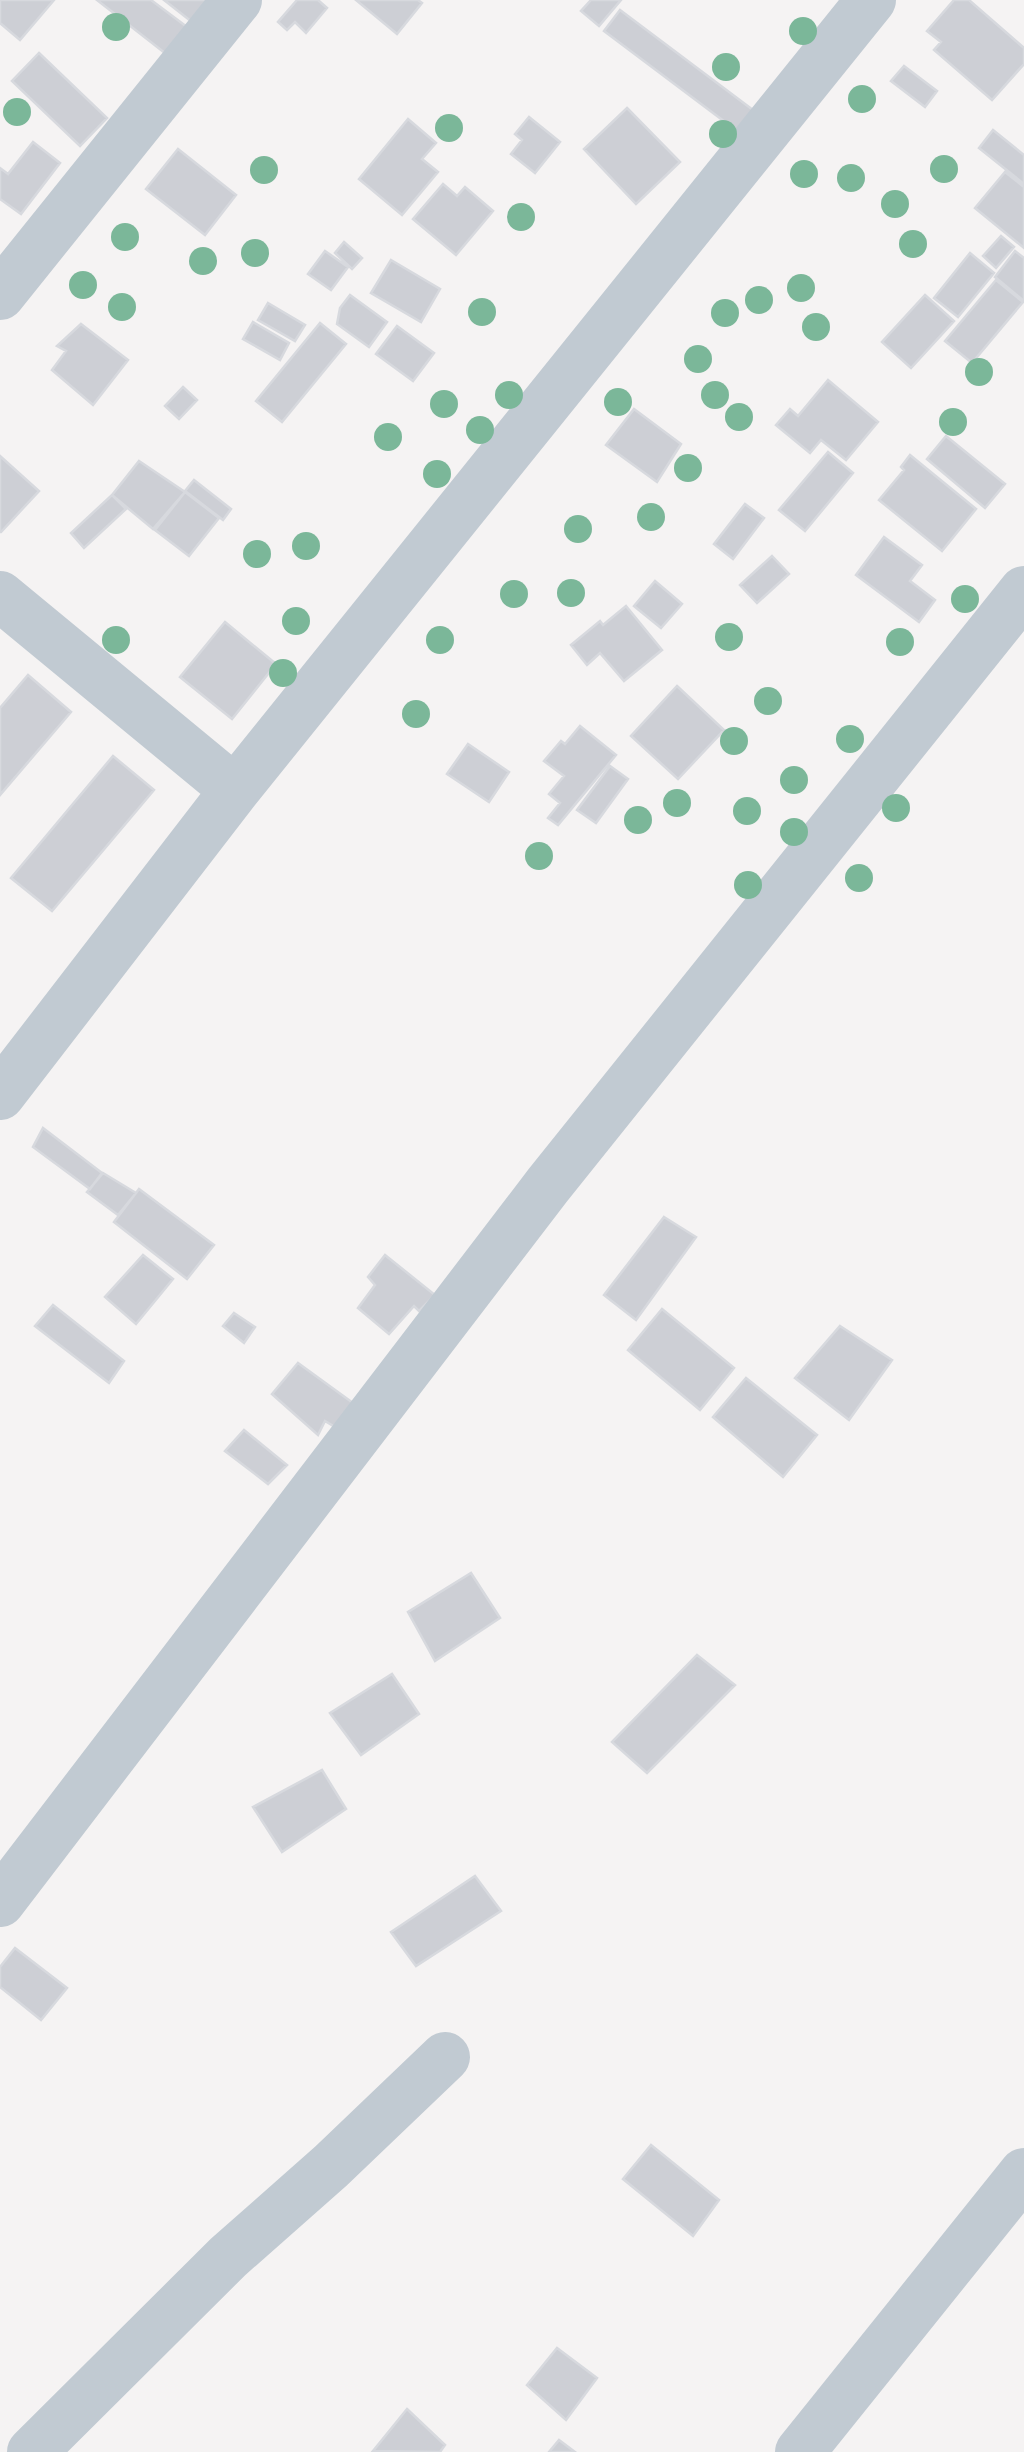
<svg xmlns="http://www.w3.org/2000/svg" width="1024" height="2452" font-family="Ubuntu,sans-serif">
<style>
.building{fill:#cdcfd5;stroke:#d7d9de;stroke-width:2.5}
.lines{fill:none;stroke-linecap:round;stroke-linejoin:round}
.minor{stroke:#c1cad2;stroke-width:50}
.tree{fill:#7bb799}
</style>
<rect width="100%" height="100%" fill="#f5f3f3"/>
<path class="building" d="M0 0H54L20 40 0 23Z
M97 0H151L191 30 170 57Z
M164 0H209L192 22Z
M297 0H318L327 8 306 33 295 22 287 30 278 22Z
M356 0H418L422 3 397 34Z
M591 0H621L599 26 581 11Z
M954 0H969L1024 48V64L992 100 934 50 941 42 927 31Z
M620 10 757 113 741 134 604 31Z
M39 53 107 118 80 146 12 81Z
M904 66 937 91 925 107 891 81Z
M627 108 680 162 636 204 584 149Z
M529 117 560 142 535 173 511 154 522 140 515 134Z
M408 119 436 143 422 159 438 172 402 215 359 179Z
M993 130 1024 155V184L979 148Z
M33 142 60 163 21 214 0 199V168L8 174Z
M178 149 236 195 205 235 146 189Z
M1005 172 1024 187V248L975 208Z
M443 184 457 196 465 187 493 211 456 255 413 219Z
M1001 236 1014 247 996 268 983 256Z
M344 242 362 258 352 269 335 253Z
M325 251 348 267 331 290 308 274Z
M1015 251 1024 258V301L995 277Z
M970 253 994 273 958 317 934 298Z
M391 260 440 289 421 322 371 293Z
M996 280 1023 302 972 363 945 341Z
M350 295 387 322 369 347 337 324 340 308Z
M925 295 954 321 911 368 882 342Z
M268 303 305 325 295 341 258 320Z
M253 322 289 343 280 360 243 339Z
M320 323 346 344 282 422 256 401Z
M81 324 128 360 93 405 52 370 66 351 57 346Z
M397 326 434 353 413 381 376 354Z
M828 380 878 422 846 460 821 440 810 453 776 425 790 409 798 416Z
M183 387 197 400 179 419 165 406Z
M634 409 681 444 657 482 606 445Z
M946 436 1005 484 985 508 927 459Z
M828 452 853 473 805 531 779 510Z
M910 455 976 509 942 551 879 500 904 470 901 467Z
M0 456 39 491 1 532H0Z
M139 461 185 492 153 529 112 495Z
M194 480 231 509 223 520 185 491Z
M185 492 219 518 189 556 155 530Z
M112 495 126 509 84 548 71 533Z
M745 504 764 518 733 559 714 544Z
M884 537 922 565 910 581 935 600 919 622 856 575Z
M772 556 789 574 757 603 740 585Z
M655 581 682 604 661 628 634 606Z
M626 606 662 650 624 681 600 653 587 665 571 645 600 621 603 625Z
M225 622 276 664 232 719 180 677Z
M28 675 71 712 0 795V708Z
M677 686 724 730 678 779 631 736Z
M580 726 616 755 558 825 548 818 560 803 549 794 564 776 544 761 561 741 565 744Z
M468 744 509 772 489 802 447 774Z
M113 756 154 790 52 911 11 878Z
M610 766 628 779 596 823 577 810Z
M43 1128 102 1173 90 1189 33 1147Z
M103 1173 136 1193 118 1215 87 1192Z
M139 1189 214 1245 187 1279 114 1222Z
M664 1217 696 1237 636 1320 604 1295Z
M143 1255 173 1279 136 1324 105 1297Z
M385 1255 435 1295 419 1311 414 1306 389 1334 358 1308 375 1285 368 1277Z
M53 1305 124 1361 109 1383 35 1326Z
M662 1309 734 1368 700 1410 628 1350Z
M234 1313 255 1327 244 1343 223 1326Z
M840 1326 892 1360 849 1420 795 1378Z
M298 1363 353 1403 335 1427 325 1421 318 1435 272 1394Z
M746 1378 817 1435 783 1477 713 1417Z
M244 1430 287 1465 268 1484 225 1451Z
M471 1573 500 1618 435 1661 408 1612Z
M697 1655 735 1685 647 1773 612 1742Z
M392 1674 419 1714 361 1755 330 1713Z
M322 1770 346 1809 282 1852 253 1807Z
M475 1876 501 1911 416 1966 391 1932Z
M15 1948 67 1988 41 2020 0 1987V1967Z
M651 2145 719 2200 693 2236 623 2179Z
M557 2348 597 2378 566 2420 527 2385Z
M407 2409 445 2445 440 2452 373 2451Z
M559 2440 575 2452H549Z"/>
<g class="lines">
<path class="minor" d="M0 295 237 0
M0 596 235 790
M0 1095 235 790 871 0
M0 1902 548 1185 1024 591
M32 2452 228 2257 331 2166 445 2057
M800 2452 1024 2173"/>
</g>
<g class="tree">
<circle cx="116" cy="27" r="14"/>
<circle cx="803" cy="31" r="14"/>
<circle cx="726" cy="67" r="14"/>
<circle cx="862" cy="99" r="14"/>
<circle cx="17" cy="112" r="14"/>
<circle cx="449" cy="128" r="14"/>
<circle cx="723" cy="134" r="14"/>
<circle cx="944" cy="169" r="14"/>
<circle cx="264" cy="170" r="14"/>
<circle cx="804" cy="174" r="14"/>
<circle cx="851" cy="178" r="14"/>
<circle cx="895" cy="204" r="14"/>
<circle cx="521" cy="217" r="14"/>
<circle cx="125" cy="237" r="14"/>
<circle cx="913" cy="244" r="14"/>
<circle cx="255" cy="253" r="14"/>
<circle cx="203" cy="261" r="14"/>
<circle cx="83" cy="285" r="14"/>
<circle cx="801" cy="288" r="14"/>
<circle cx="759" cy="300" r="14"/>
<circle cx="122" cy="307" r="14"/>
<circle cx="482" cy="312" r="14"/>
<circle cx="725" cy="313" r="14"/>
<circle cx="816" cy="327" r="14"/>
<circle cx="698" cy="359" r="14"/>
<circle cx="979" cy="372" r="14"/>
<circle cx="509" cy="395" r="14"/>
<circle cx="715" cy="395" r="14"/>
<circle cx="618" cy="402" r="14"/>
<circle cx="444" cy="404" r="14"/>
<circle cx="739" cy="417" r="14"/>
<circle cx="953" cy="422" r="14"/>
<circle cx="480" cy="430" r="14"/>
<circle cx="388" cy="437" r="14"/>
<circle cx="688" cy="468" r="14"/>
<circle cx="437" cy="474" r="14"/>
<circle cx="651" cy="517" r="14"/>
<circle cx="578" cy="529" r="14"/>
<circle cx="306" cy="546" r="14"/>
<circle cx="257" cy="554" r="14"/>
<circle cx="571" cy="593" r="14"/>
<circle cx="514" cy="594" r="14"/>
<circle cx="965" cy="599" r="14"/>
<circle cx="296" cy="621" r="14"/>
<circle cx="729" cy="637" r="14"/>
<circle cx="116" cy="640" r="14"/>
<circle cx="440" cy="640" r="14"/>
<circle cx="900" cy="642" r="14"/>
<circle cx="283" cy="673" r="14"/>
<circle cx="768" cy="701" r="14"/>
<circle cx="416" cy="714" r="14"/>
<circle cx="850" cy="739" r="14"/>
<circle cx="734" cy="741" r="14"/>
<circle cx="794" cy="780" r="14"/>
<circle cx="677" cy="803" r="14"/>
<circle cx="896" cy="808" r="14"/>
<circle cx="747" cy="811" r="14"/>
<circle cx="638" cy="820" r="14"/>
<circle cx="794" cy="832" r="14"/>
<circle cx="539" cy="856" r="14"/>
<circle cx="859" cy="878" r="14"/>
<circle cx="748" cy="885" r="14"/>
</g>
</svg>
